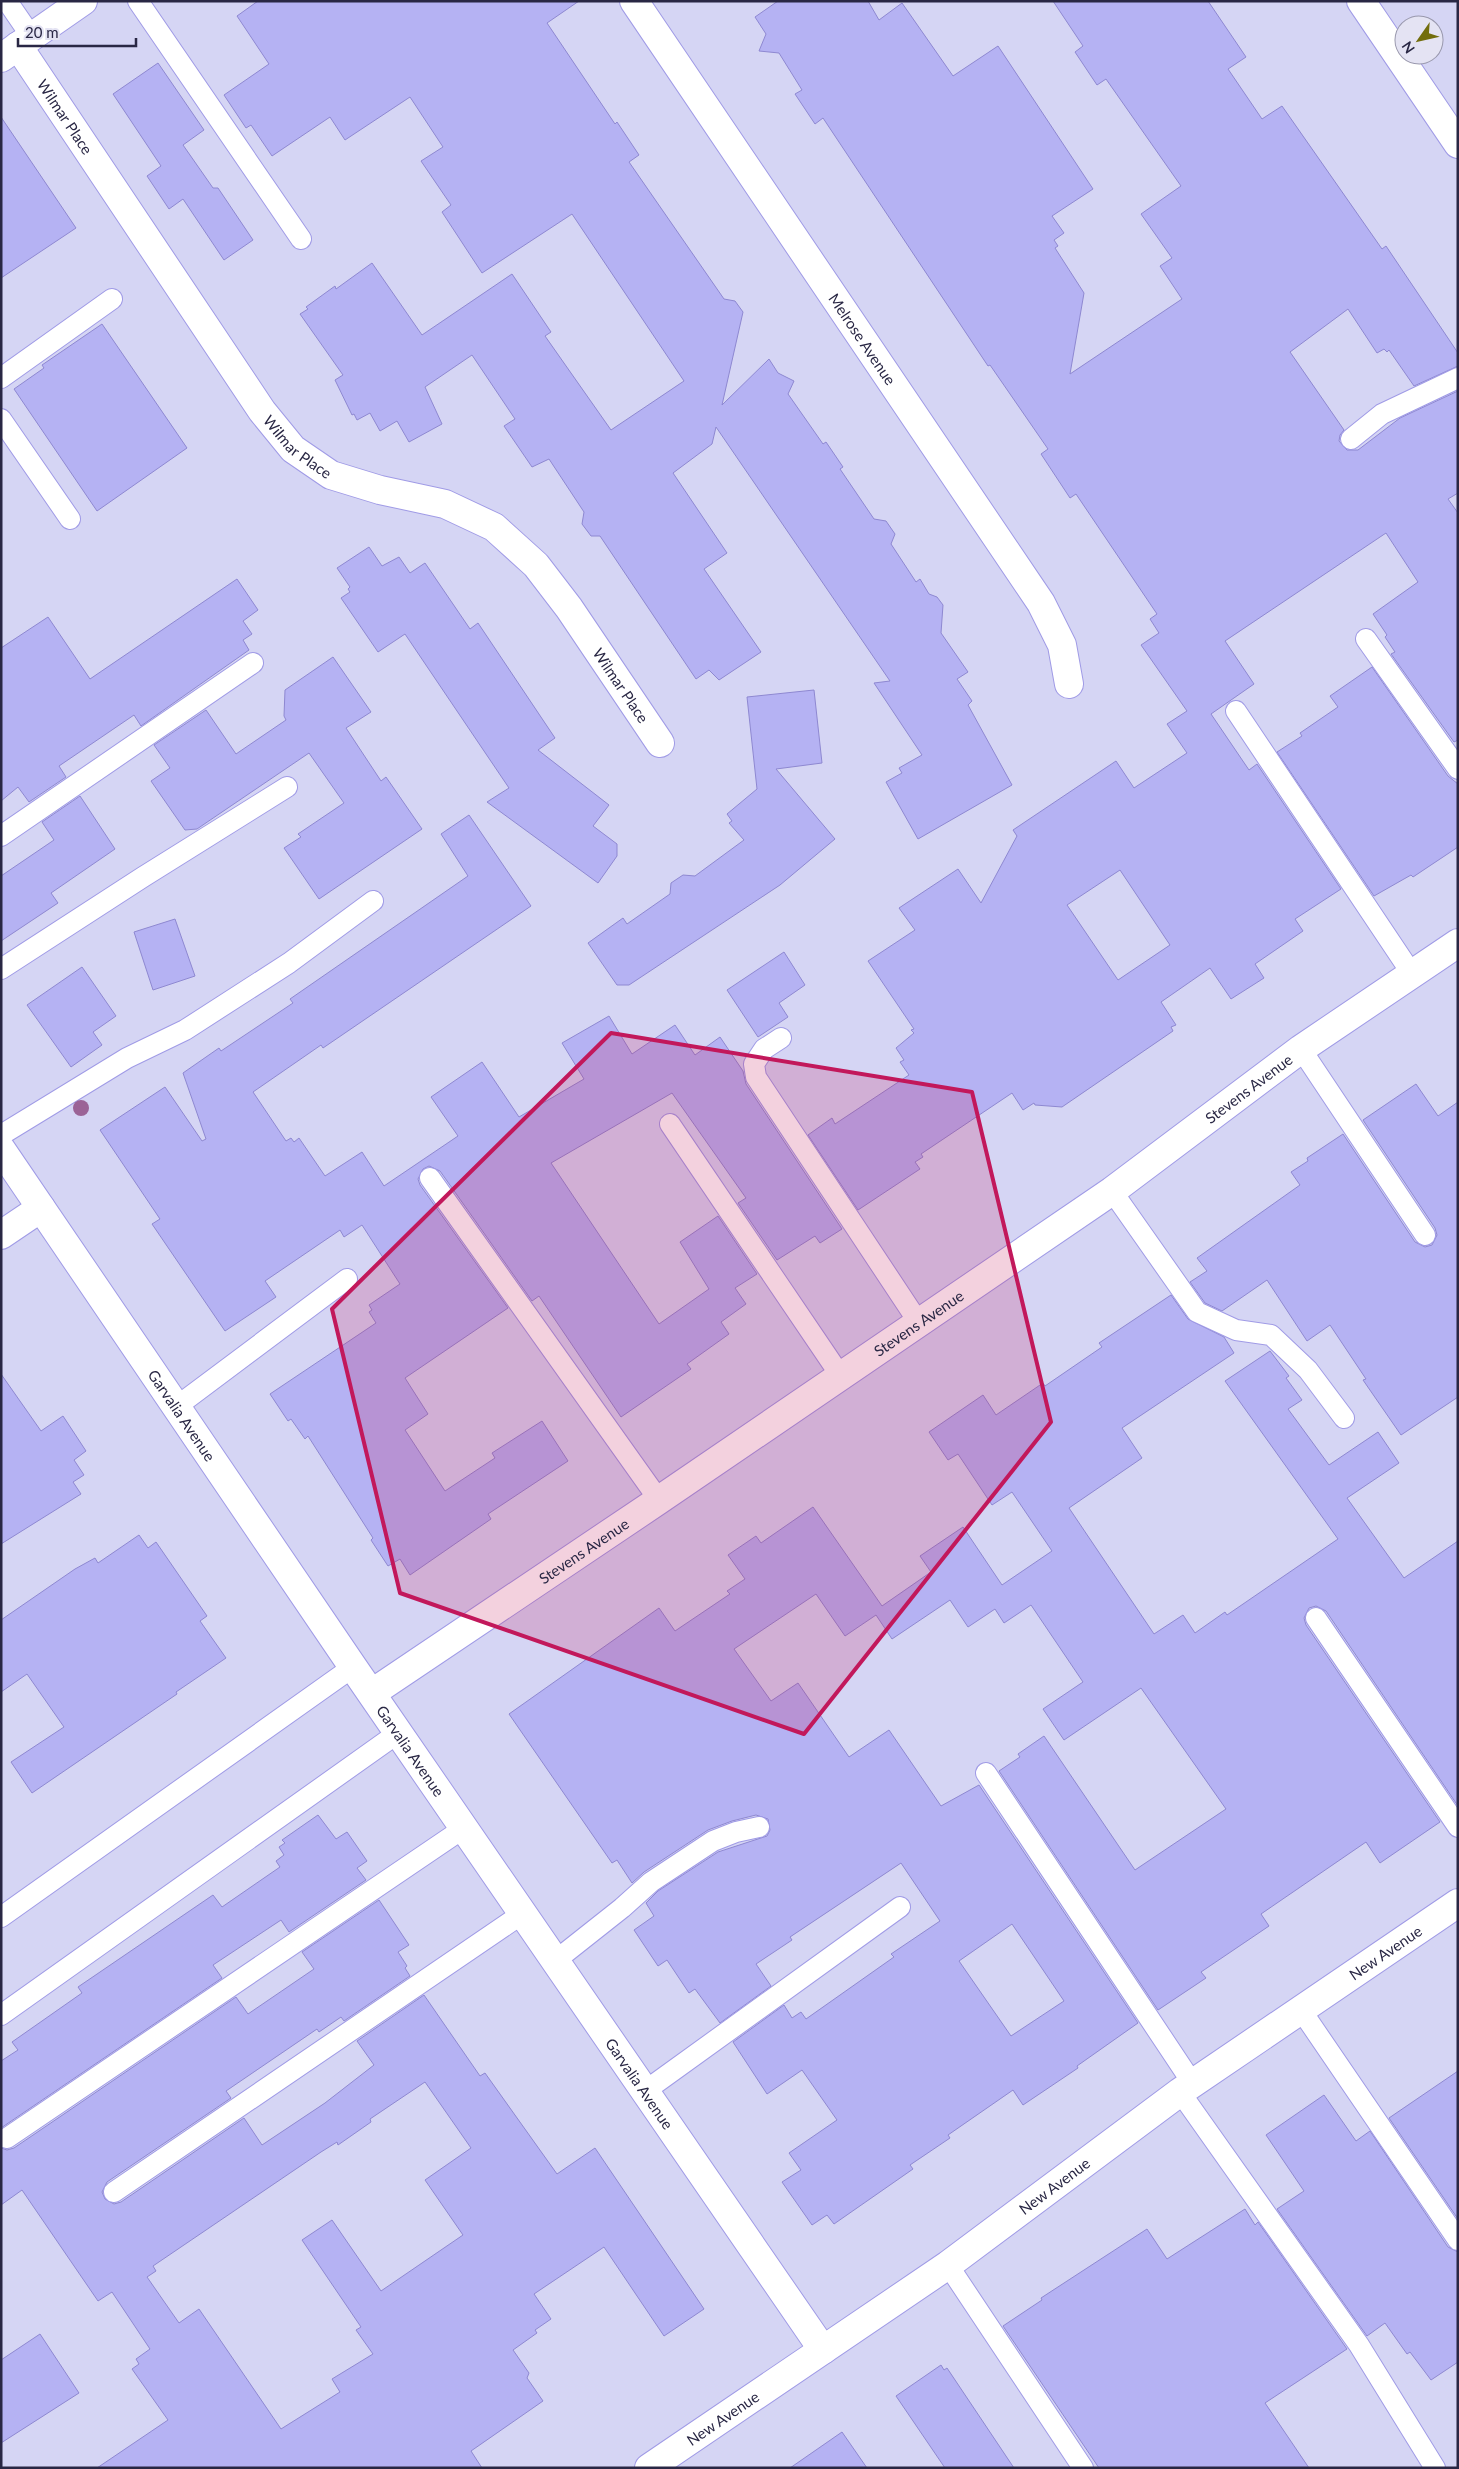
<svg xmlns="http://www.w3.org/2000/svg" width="1459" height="2469" font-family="Lato,sans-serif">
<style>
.building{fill:#b5b2f3;stroke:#8e88d1;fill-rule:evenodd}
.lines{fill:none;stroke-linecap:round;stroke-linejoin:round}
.lane-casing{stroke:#a09be6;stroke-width:22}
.street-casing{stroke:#a09be6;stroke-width:30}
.secondary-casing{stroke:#a09be6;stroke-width:30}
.lane{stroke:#fff;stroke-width:20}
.street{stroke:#fff;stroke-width:28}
.secondary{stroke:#fff;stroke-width:28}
.tree{fill:#9b6396}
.marked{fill:#c2185b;fill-opacity:0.2;stroke:#c2185b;stroke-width:4;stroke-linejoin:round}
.labels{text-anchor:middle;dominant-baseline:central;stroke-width:4;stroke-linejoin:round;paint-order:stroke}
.street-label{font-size:15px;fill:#292744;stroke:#e4e3f3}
</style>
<rect width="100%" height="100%" fill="#d5d5f4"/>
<path class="building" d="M258 1H579L547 23 615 124 617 122 639 155 629 162 672 224 724 299 735 301 743 312 722 405 769 359 778 373 794 381 788 394 823 444 826 442 843 467 840 469 874 519 886 521 895 534 891 544 916 582 920 579 929 594 937 597 943 605 941 633 968 672 957 679 972 701 968 705 1012 785 918 839 886 782 902 773 899 768 922 755 874 683 890 681 716 427 712 444 673 473 727 553 704 569 761 652 719 680 709 670 696 679 600 536H591L582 524 584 512 549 459 532 467 504 426 515 419 472 355 425 387 442 424 409 442 397 421 380 431 370 413 357 420 354 414 352 415 335 380 343 375 300 314 308 309 306 307 335 286 336 289 372 263 422 335 512 274 551 332 545 336 611 430 684 381 572 214 482 273 442 212 451 205 421 161 443 147 410 97 345 140 330 117 272 156 251 125 246 128 224 95 269 64 237 16Z
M778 1H868L879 20 902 3 953 76 998 46 1093 189 1052 216 1064 233 1054 240 1058 246 1055 248 1084 293 1070 374 1182 299 1160 266 1172 258 1141 214 1181 186 1106 79 1097 85 1075 52 1083 46 1053 1H1208L1246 57 1228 69 1262 119 1282 106 1382 249 1386 246 1458 353V366L1414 386 1389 350 1387 352 1384 349 1377 353 1348 309 1290 352 1344 430 1340 435 1339 441 1347 450H1358L1400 418 1458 391V493L1448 499 1458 513V740L1454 742 1391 654 1395 652 1385 637 1387 635 1373 614 1418 582 1386 533 1225 641 1254 684 1211 714 1249 770 1257 764 1341 889 1295 919 1303 931 1255 964 1264 978 1231 999 1210 968 1161 1002 1176 1025 1171 1027 1173 1031 1062 1107 1035 1105 1034 1103 1023 1110 1012 1093 921 1154 923 1157 915 1162 920 1169 858 1210 808 1135 832 1118 835 1124 909 1075 900 1062 904 1060 896 1048 914 1033 911 1030 914 1029 868 961 915 930 899 908 958 869 981 903 1017 836 1013 830 1116 761 1134 788 1187 753 1167 724 1187 711 1141 645 1159 633 1150 619 1157 614 1076 494 1070 498 1041 454 1048 449 990 365 988 366 823 118 815 124 795 94 802 90 779 53 759 51 766 34 755 17ZM1120 870 1170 945 1118 980 1067 905Z
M158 63 204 130 183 145 213 188H218L253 240 224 260 183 199 169 209 147 176 161 166 113 94Z
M1 117 76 228 1 278Z
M102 324 187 448 97 511 14 389 44 368 42 365Z
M369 547 382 566 399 557 410 573 425 563 470 629 478 623 555 738 538 750 609 805 593 826 617 844V856L598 883 487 802 509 788 405 634 378 652 341 598 350 592 348 589 350 587 337 568Z
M237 579 258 610 243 621 252 634 243 640 249 650 141 726 134 715 59 766 66 777 29 802 18 787 1 801V648L48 617 90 679Z
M333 657 371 712 346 728 381 781 386 777 422 829 319 899 284 848 301 837 298 834 344 803 309 753 197 829 185 830 151 781 170 768 154 745 206 710 236 754 286 720 284 716 285 690Z
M1372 667 1448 776 1458 784V847L1413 877 1411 875 1374 896 1277 752 1302 736 1300 733 1338 707 1330 696Z
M814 690 822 763 776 769 835 839 780 885 629 985H617L588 943 623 918 627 924 670 894 671 883 683 875 695 876 744 840 729 823 732 821 727 814 757 789 747 697Z
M80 796 115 849 51 893 58 903 1 941V876L54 840 42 822Z
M469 815 531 906 323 1048 321 1045 253 1092 286 1141 291 1138 294 1142 299 1138 325 1176 362 1152 384 1186 458 1136 431 1097 482 1062 519 1117 584 1079 562 1043 609 1016 632 1054 675 1025 695 1055 720 1037 743 1071 746 1084 842 1229 820 1243 815 1236 777 1260 738 1203 746 1198 672 1093 551 1163 659 1324 709 1289 680 1242 718 1216 757 1274 735 1288 746 1304 721 1322 729 1334 687 1364 691 1369 621 1417 539 1296 532 1301 440 1171 429 1166 423 1169 418 1179 420 1185 508 1308 405 1378 428 1414 405 1430 445 1491 495 1458 492 1453 542 1421 568 1461 488 1514 491 1519 410 1575 400 1559 388 1566 371 1540 373 1538 308 1436 305 1439 291 1419 288 1421 270 1394 376 1323 369 1312 372 1310 369 1305 400 1284 362 1225 344 1237 340 1230 265 1281 276 1297 225 1331 152 1224 160 1219 100 1130 165 1087 202 1141 206 1139 183 1073 219 1048 221 1051 293 1003 290 999 468 876 441 834Z
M175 919 195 976 153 990 134 932Z
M784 952 805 985 779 1003 788 1017 758 1037 727 990Z
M82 967 116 1016 93 1032 102 1045 71 1067 27 1005Z
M1416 1084 1438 1116 1458 1102V1397L1401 1435 1363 1380 1366 1379 1330 1325 1307 1341 1267 1280 1222 1311 1205 1303 1190 1282 1207 1271 1197 1258 1300 1185 1291 1172 1308 1161 1307 1158 1343 1134 1415 1242 1425 1247 1432 1245 1437 1235 1435 1228 1363 1120Z
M1171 1295 1188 1319 1224 1337 1234 1353 1122 1428 1142 1458 1069 1508 1154 1634 1183 1615 1195 1633 1225 1612 1227 1615 1338 1539 1225 1381 1270 1351 1289 1376 1286 1378 1302 1400 1288 1409 1329 1465 1378 1432 1399 1463 1347 1498 1404 1578 1458 1541V1806L1326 1611 1316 1606 1309 1608 1304 1618 1306 1625 1440 1822 1380 1863 1366 1842 1261 1914 1269 1926 1201 1972 1206 1978 1158 2010 999 1771 1020 1757 1018 1754 1044 1736 1135 1870 1226 1809 1141 1688 1064 1740 1043 1709 1083 1682 1031 1605 1004 1623 995 1609 968 1627 950 1600 892 1639 876 1615 845 1636 816 1594 734 1649 771 1701 798 1683 849 1757 889 1730 941 1806 979 1785 1138 2023 1077 2066 1078 2068 1023 2105 1013 2090 948 2135 950 2138 910 2165 913 2169 834 2224 827 2215 812 2225 782 2182 801 2170 789 2153 837 2120 802 2070 767 2094 733 2042 784 2005 792 2018 801 2012 806 2019 894 1957 891 1954 940 1921 901 1863 790 1937 792 1940 756 1964 771 1986 720 2023 695 1989 689 1993 667 1960 658 1966 634 1930 654 1916 646 1903 658 1891 718 1852 767 1836 770 1830 768 1819 756 1815 732 1821 708 1830 644 1872 632 1883 617 1860 612 1863 509 1714 659 1608 675 1631 730 1594 727 1591 745 1579 728 1555 756 1536 761 1543 813 1507 882 1606 931 1572 920 1556 963 1527 1002 1585 1052 1551 1012 1492 992 1505 958 1454 948 1460 929 1432 983 1395 996 1415 1043 1383 1045 1386 1102 1347 1099 1343ZM1012 1924 1064 2001 1011 2036 959 1961Z
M1 1374 41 1431 63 1416 86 1451 74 1460 84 1475 73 1482 81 1494 1 1544Z
M139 1535 148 1548 156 1542 207 1616 200 1621 226 1658 176 1692 177 1694 32 1793 11 1762 64 1727 27 1674 1 1692V1620L75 1569 95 1558 98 1563Z
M318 1815 336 1839 347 1832 367 1861 357 1868 366 1880 289 1932 281 1920 213 1965 222 1978 1 2128V2061L18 2050 12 2042 82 1993 78 1987 213 1895 222 1907 280 1867 276 1861 284 1855 279 1847 285 1843 282 1840Z
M379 1900 409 1945 398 1952 407 1966 405 1968 410 1976 344 2021 341 2017 319 2032 317 2029 226 2091 231 2098 107 2182 102 2192 105 2199 114 2204 121 2202 244 2118 262 2145 325 2103 374 2065 357 2041 424 1995 480 2076 485 2073 557 2174 595 2148 704 2309 664 2336 604 2247 534 2294 551 2319 535 2330 537 2333 513 2350 529 2373 527 2378 543 2401 471 2451 482 2468H97L168 2420 132 2369 139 2364 136 2359 150 2349 112 2292 98 2301 22 2190 1 2205V2148L7 2150 14 2148 236 1997 248 2014 314 1969 302 1952ZM425 2082 471 2148 425 2180 463 2235 381 2291 332 2220 302 2240 361 2327 356 2330 373 2354 332 2379 340 2392 281 2429 199 2309 179 2323 147 2277 156 2271 153 2266 321 2152 337 2142 338 2145 371 2122 370 2119Z
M1458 2071V2219L1389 2118Z
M1324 2095 1356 2141 1370 2131 1448 2247 1458 2252V2362L1431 2380 1410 2352 1407 2354 1385 2323 1367 2336 1277 2209 1304 2191 1266 2135Z
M1245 2209 1255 2225 1258 2222 1347 2349 1265 2403 1309 2468H1099L1003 2326 1042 2300 1041 2298 1147 2229 1167 2259Z
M40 2334 79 2393 1 2443V2360Z
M941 2365 944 2370 947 2368 1014 2468H945L896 2396Z
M842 2432 867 2468H790Z"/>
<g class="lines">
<g class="lane-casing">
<path id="lane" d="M7 1 31 36
M138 1 301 239
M1 378 112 299
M1 419 70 519
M1351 439 1382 414 1458 378
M1366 639 1458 769
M1236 711 1412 974
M1 836 253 663
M1 969 143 877 287 787
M781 1038 764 1049 754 1064 756 1077 919 1323
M1301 1049 1425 1235
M670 1124 840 1375
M1 1135 127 1058 185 1030 289 963 373 901
M430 1178 659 1500
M1112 1191 1197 1312 1236 1330 1271 1335 1308 1370 1344 1418
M176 1407 347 1279
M1316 1618 1458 1827
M986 1773 1193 2084
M1 1917 353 1667
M555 1961 622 1908 651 1882 713 1841 736 1832 759 1827
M1301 2010 1458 2240
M1 2015 398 1733
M645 2091 900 1907
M1180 2092 1359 2345 1435 2468
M7 2138 464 1828
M114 2192 522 1914
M948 2265 1083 2468"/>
</g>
<g class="street-casing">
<g id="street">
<path id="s1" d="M634 1 1041 603 1062 645 1069 684"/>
<path id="s2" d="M18 46 262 411 293 449 331 475 380 490 445 504 494 527 536 565 569 608 660 743"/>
<path id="s3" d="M1 1149 353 1667 823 2350"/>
<path d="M1 1235 41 1208"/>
<path id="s4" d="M372 1693 659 1500 1112 1191 1301 1049 1458 943"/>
</g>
</g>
<g class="secondary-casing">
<g id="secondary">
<path d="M1361 1 1458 144"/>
<path d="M1 58 83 1"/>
<path id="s5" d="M649 2468 948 2265 1180 2092 1458 1903"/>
</g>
</g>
<use href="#lane" class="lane"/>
<use href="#street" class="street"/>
<use href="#secondary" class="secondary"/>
</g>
<circle class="tree" cx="81" cy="1108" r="8"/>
<path class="marked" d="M611 1033 972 1092 1051 1422 804 1734 400 1593 332 1309Z"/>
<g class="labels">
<g class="street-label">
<text stroke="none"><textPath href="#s2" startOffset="85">Wilmar Place</textPath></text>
<text stroke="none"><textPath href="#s1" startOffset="408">Melrose Avenue</textPath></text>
<text stroke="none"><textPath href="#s2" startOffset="490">Wilmar Place</textPath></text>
<text stroke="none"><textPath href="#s2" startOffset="910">Wilmar Place</textPath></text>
<text stroke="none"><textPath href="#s4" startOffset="1065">Stevens Avenue</textPath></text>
<text stroke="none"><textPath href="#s4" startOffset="660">Stevens Avenue</textPath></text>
<text stroke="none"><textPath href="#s3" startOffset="322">Garvalia Avenue</textPath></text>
<text stroke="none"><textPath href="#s4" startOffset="255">Stevens Avenue</textPath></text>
<text stroke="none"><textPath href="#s3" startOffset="728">Garvalia Avenue</textPath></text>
<text stroke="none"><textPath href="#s5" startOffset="899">New Avenue</textPath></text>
<text stroke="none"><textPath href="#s3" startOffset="1132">Garvalia Avenue</textPath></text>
<text stroke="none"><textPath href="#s5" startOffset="494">New Avenue</textPath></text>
<text stroke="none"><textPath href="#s5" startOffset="89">New Avenue</textPath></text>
</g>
</g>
<rect width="1459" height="2469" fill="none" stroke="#292744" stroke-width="5"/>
<g transform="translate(1419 40) rotate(236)"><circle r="24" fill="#e4e3f3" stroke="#9998ad"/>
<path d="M0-4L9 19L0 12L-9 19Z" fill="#726d0c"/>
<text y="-8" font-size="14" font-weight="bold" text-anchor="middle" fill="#292744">N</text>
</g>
<path d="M18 38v8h118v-8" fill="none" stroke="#292744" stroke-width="2.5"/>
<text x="25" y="38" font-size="15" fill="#292744" stroke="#e4e3f3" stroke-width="4" paint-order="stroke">20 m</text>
</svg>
